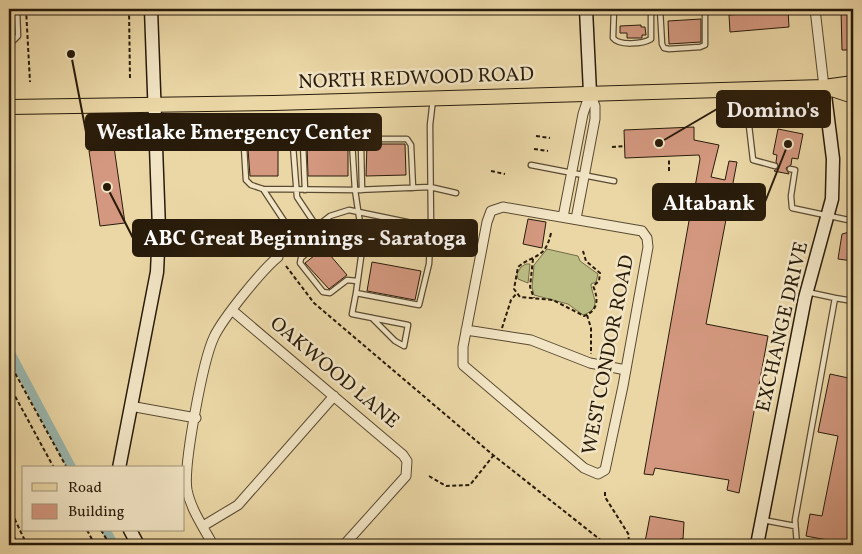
<svg xmlns="http://www.w3.org/2000/svg" width="862" height="554" font-family="Vollkorn,serif">
<style>
.green{fill:#bbbd84;stroke:#726c47}
.lines{fill:none;stroke-linecap:round;stroke-linejoin:round}
.canal{stroke:#9ab8b0;stroke-width:9}
.building{fill:#d3987f;stroke:#281b0a}
.lane-casing{stroke:#594a31;stroke-width:7}
.street-casing{stroke:#594a31;stroke-width:11}
.secondary-casing{stroke:#281b0a;stroke-width:15}
.primary-casing{stroke:#281b0a;stroke-width:16}
.path{stroke:#281b0a;stroke-width:2;stroke-dasharray:4 2.5;stroke-linecap:butt}
.lane{stroke:#f2e5c5;stroke-width:4.5}
.street{stroke:#f2e5c5;stroke-width:9}
.secondary{stroke:#f2e5c5;stroke-width:12}
.primary{stroke:#ebd7a6;stroke-width:14}
.labels{text-anchor:middle;dominant-baseline:central;stroke-width:5;stroke-linejoin:round;paint-order:stroke}
.street-label{font-size:20px;fill:#281b0a;stroke:#f2e5c5}
.leader{fill:none;stroke:#281b0a;stroke-width:2}
.callout-dot{fill:#281b0a;stroke:#f2e5c5;stroke-width:2}
.callout{fill:#281b0a;stroke:#281b0a;stroke-width:2}
.callout-label{font-size:21px;text-anchor:middle;font-weight:bold;fill:#fff}
</style>
<rect width="100%" height="100%" fill="#ebd7a6"/>
<filter id="stains"><feTurbulence type="fractalNoise" baseFrequency=".004" numOctaves="4"/><feColorMatrix values="0 0 0 0 .2 0 0 0 0 .09 0 0 0 0 .02 0 0 0 .5 -.17"/></filter>
<radialGradient id="worn" r=".72"><stop offset=".6" stop-color="#630" stop-opacity="0"/><stop offset="1" stop-color="#630" stop-opacity=".3"/></radialGradient>
<path class="green" d="M547 249 578 256 580 261 598 274 596 282 591 284C592 297 603 308 583 315L568 304 534 295 532 287 534 265Z
M526 264H530L528 283 518 279 517 274 521 267Z"/>
<g class="lines">
<path class="canal" d="M9 350 72 468
M106 530 114 545"/>
</g>
<path class="building" d="M841 9H853V50H842Z
M788 10 789 27 730 32 729 15Z
M701 19V42L669 44 668 21Z
M641 25V27H645L646 35H642V38H627V33H620V26Z
M694 127V140L719 145 711 177 725 180 729 161 737 162 706 324 768 336 739 493 727 490 729 480 655 468 653 475 644 474 700 159 699 155 625 158 624 130Z
M778 129 803 134 798 159 792 158 791 165 786 168 789 174 774 171 779 167 776 162 777 155 773 154Z
M367 144H405L406 175 366 176Z
M348 145V176H308L307 146Z
M114 147 125 223 100 226 89 151Z
M278 148V176H250L248 149Z
M528 219 546 222 542 248 523 244Z
M853 231V261L838 259 842 234Z
M324 248 347 275 329 289 305 263Z
M372 262 421 271 415 300 367 291Z
M830 374 853 379V545L806 536 810 514 822 516 838 436 818 432Z
M650 516 684 522 683 539H680V542L676 541 675 545 645 542Z
M9 523 18 545H9Z"/>
<g class="lines">
<g class="lane-casing">
<path id="lane" d="M614 9 613 38C619 46 643 44 651 39V9
M660 9 662 44 664 48 669 49 700 47 705 45V9
M9 45 18 36 17 9
M745 91 753 160 775 166
M531 165 614 181
M790 169 795 170 791 196 792 208 853 221
M263 189 298 242
M305 190 303 144 307 141 348 140 352 142 355 190 263 189 251 185 246 180 244 147 250 143 290 142 293 146 297 197 317 227
M362 190 361 145 365 139H407L411 145 413 188
M431 227 429 264 419 305 356 293 363 243 355 190 430 187 456 193
M278 257 330 216 349 210 431 227 430 125 433 99
M357 281 347 280 330 293 323 292 300 263 301 258 326 236 429 254
M807 292 835 298
M356 293 352 314 408 325 404 346 395 341 372 318
M763 520 795 526
M797 545 795 520 835 298 853 301"/>
</g>
<g class="street-casing">
<path id="street" d="M815 9 824 87
M503 207 642 231 647 238 648 247 623 386 605 470 598 474 584 468 463 365V347L487 222 491 211Z
M563 217 583 114 590 93
M576 219 595 119V106L590 93
M233 311 403 455 407 461 406 476 344 545
M466 330 531 340 590 363 626 370
M130 406 196 418
M203 526 238 505 334 396
M213 545C204 528 191 510 187 490 183 466 203 360 214 337 223 318 262 270 278 257"/>
</g>
<g class="secondary-casing">
<path id="secondary" d="M586 9 590 93
M119 468 157 272 159 229 151 9
M130 530 138 545
M757 545 805 298 832 199 833 159 824 87"/>
</g>
<g class="primary-casing">
<path id="primary" d="M829 88 853 96
M9 107 274 103 824 87 853 83"/>
</g>
<path class="path" d="M26 9 30 82
M129 9 130 80
M536 136 550 138
M612 147 625 146
M534 149 548 151
M491 171 505 174
M669 171V158
M551 233C545 260 535 253 518 267L514 289 520 297 553 300 584 316C598 311 599 299 593 286L599 281 600 273 586 261 583 251
M170 249 273 250
M533 259 530 287 534 298
M286 266 314 303 493 455 607 545
M587 315 591 328V354
M502 328 511 300 516 294
M9 362 67 468
M9 385 54 468
M429 476 446 486 470 485 493 456
M605 492V497L629 535 628 545
M9 507 27 545
M87 530 95 545
M101 530 110 545"/>
<use href="#lane" class="lane"/>
<use href="#street" class="street"/>
<use href="#secondary" class="secondary"/>
<use href="#primary" class="primary"/>
</g>
<g class="labels">
<g class="street-label">
<text transform="translate(416 79) rotate(-2)">NORTH REDWOOD ROAD</text>
<text transform="translate(783 327) rotate(-77)">EXCHANGE DRIVE</text>
<text transform="translate(609 355) rotate(-79)">WEST CONDOR ROAD</text>
<text transform="translate(334 373) rotate(40)">OAKWOOD LANE</text>
</g>
</g>
<path class="leader" d="M659 143L717 109M71 54L86 132M788 144L765 202M107 187L133 238"/>
<g class="callout-dot">
<circle cx="659" cy="143" r="5"/>
<circle cx="71" cy="54" r="5"/>
<circle cx="788" cy="144" r="5"/>
<circle cx="107" cy="187" r="5"/>
</g>
<g class="callout">
<rect x="717" y="91" width="113" height="36" rx="5"/>
<rect x="86" y="114" width="295" height="36" rx="5"/>
<rect x="653" y="184" width="112" height="36" rx="5"/>
<rect x="133" y="220" width="344" height="36" rx="5"/>
</g>
<g class="callout-label">
<text x="773" y="117">Domino's</text>
<text x="234" y="139">Westlake Emergency Center</text>
<text x="709" y="210">Altabank</text>
<text x="305" y="245">ABC Great Beginnings - Saratoga</text>
</g>
<rect width="862" height="554" fill="none" stroke="#ebd7a6" stroke-width="30"/>
<rect x="10" y="10" width="842" height="534" fill="none" stroke="#281b0a" stroke-width="2.5"/>
<rect x="15" y="15" width="832" height="524" fill="none" stroke="#281b0a"/>
<rect x="22" y="466" width="162" height="65" fill="#f2e5c5" stroke="#a1947a"/>
<rect x="32" y="483" width="25" height="8" fill="#ebd7a6" stroke="#a1947a"/>
<text x="68" y="492" font-size="15" fill="#281b0a">Road</text>
<rect x="32" y="504" width="25" height="15" fill="#d3987f" stroke="#a1947a"/>
<text x="68" y="516" font-size="15" fill="#281b0a">Building</text>
<rect width="100%" height="100%" filter="url(#stains)"/>
<rect width="100%" height="100%" fill="url(#worn)"/>
</svg>
